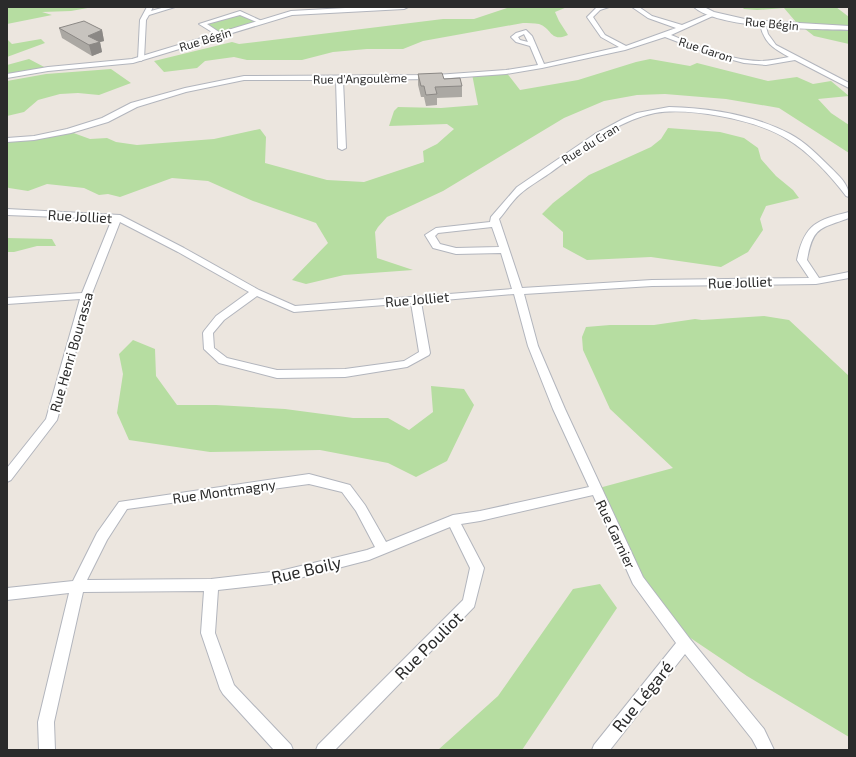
<svg xmlns="http://www.w3.org/2000/svg" width="856" height="757" font-family="'Exo 2',sans-serif">
<style>
.green{fill:#b6dda1}
.lines{fill:none;stroke-linecap:round;stroke-linejoin:round}
.minor-casing{stroke:#b2b5bd;stroke-width:2}
.tertiary-casing{stroke:#b2b5bd;stroke-width:2}
.minor{fill:#fff;fill-rule:evenodd}
.tertiary{fill:#fff;fill-rule:evenodd}
.wall{fill:#aba8a3}
.shaded-wall{fill:#8b8885}
.building{fill:#c7c3be;stroke:#8b8885}
.labels{text-anchor:middle;dominant-baseline:central;stroke-width:4;stroke-linejoin:round;paint-order:stroke}
.far-street-label{font-size:12px;fill:#2b2b2b;stroke:#fff}
.street-label{font-size:14px;fill:#2b2b2b;stroke:#fff}
.near-street-label{font-size:17px;fill:#2b2b2b;stroke:#fff}
</style>
<rect width="100%" height="100%" fill="#ece6df"/>
<path class="green" d="M7 7H93L71 11 42 12 52 15 7 24Z
M510 7H567L555 12 559 21 568 35C550 43 552 28 539 24 534 23 528 23 523 23L423 41 403 49H367L333 52 302 60H247L234 57 205 61 197 68 164 72 154 61 232 42 239 44 443 19H474Z
M742 7H836L849 17V44L814 36 796 22 784 8 757 10 744 9Z
M240 13 261 22 220 35 202 24Z
M7 39 12 44 41 39 45 43 7 57Z
M29 59 48 69 7 76V65Z
M650 59 690 66 697 63 768 81 797 77 813 84 831 81 849 96 818 99 831 113 849 125V153L779 108 726 99 665 94 637 95 604 101 564 118 443 191 387 217 378 227 375 232 377 258 413 270 344 275 306 284 292 280 328 243 316 223 253 201 208 181 172 178 120 197 108 194 99 195 84 188 47 184 28 191 9 188 7 187V140L68 131 90 139 107 138 116 142 137 145 214 139 260 129 266 137 265 163 327 180 364 182 424 162 423 151 437 144 454 129 447 124 389 126 394 111 398 107 441 108 478 105 472 74 506 72 520 90 578 80 636 62Z
M111 69 131 83 99 95 78 93 60 94 38 100 24 112 7 116V81L46 74Z
M668 128 720 132 744 138 758 148 761 159 776 176 793 190 799 198 766 206 760 219 763 230 748 252 721 267 651 257 587 260 563 247V232L542 214 553 203 589 175 651 147 661 139Z
M7 238 52 239 56 246H37L14 252H7Z
M764 316 789 320 849 376V737L747 676 689 637 645 580 599 488 673 468 610 409 583 350 582 337 586 327 610 325H654L695 319 702 320Z
M133 340 155 349 156 376 177 405H216L285 409 353 418H388L409 430 433 412 431 386 464 389 474 405 447 461 416 477 388 463 320 450 210 452 129 440 117 413 123 374 119 354Z
M600 584 617 608 522 750H438L498 696 573 589Z"/>
<g class="lines">
<g class="minor-casing">
<path id="minor" d="M147 7H153L151 11 165 7H175L149 15 146 20 144 59 141 61 138 59 140 20Z
M599 7H609L600 10 593 17 605 35 626 46 676 28 648 18 632 7H639L652 16 682 25 711 13H715V15L671 35C698 46 728 60 759 61 769 61 779 59 789 57 773 48 764 43 760 24L765 23 768 34 776 45 849 83V88L795 60 766 65 744 63 707 53 665 37 625 50 542 68 506 74 436 79 343 80 346 148 342 150 338 148 336 80H244L186 92 137 107 108 122 71 133 34 140 7 142V138L34 136 67 129 102 118 131 103 185 88 244 76 436 75 506 70 538 65 530 46 516 42 511 37 516 33 526 30 532 36 544 64 619 47 601 37 587 17 596 8ZM524 34 528 42 520 40 518 37Z
M240 11 264 22 259 23 240 15 207 24 222 34 223 35 220 37 199 24Z
M669 107C710 108 754 115 790 134 805 142 818 155 830 167 839 176 849 184 849 197L846 196C830 175 810 153 787 139 758 120 689 107 655 113 615 121 582 150 550 173 540 180 529 186 520 194 512 201 506 211 499 219L522 288 652 280 809 278 797 260C804 225 816 220 849 212V218C820 229 813 226 807 260L819 278 849 272V278L816 284 652 286 524 294 538 346 565 409 643 577 690 639 764 729 774 750H758L752 739 685 654 610 750H592L594 745 676 643 633 584 593 495 480 521 461 524 484 568 474 607 335 750H316L318 745 463 600 470 568 450 527 369 560 280 583 218 590 215 633 234 685 291 745 293 750H274L223 694 220 689 201 633 204 591 83 592 54 722 55 750H39L38 722 69 593 7 600V588L73 581 97 533 119 502 309 474 350 485 365 505 386 542 453 515 480 511 589 487 553 409 528 346 514 294 421 302 430 353 429 355 407 367 345 377 277 378 219 363 204 349 203 333 204 331 216 316 249 292 178 252 120 222 91 296 57 420 11 480 7 482V468L46 419 80 299 7 304V298L82 293 112 219 7 215V209L120 215 184 248 259 290 295 306 512 289 501 253 456 254 433 248 425 235 436 228 490 222 491 217 517 187 595 134 623 119 637 113ZM492 227 499 247 456 248 440 244 435 236 438 233ZM257 296 294 312 411 303 419 352 404 361 345 369 277 370 227 358 214 348 213 333 224 320ZM309 484 342 492 356 511 375 547 367 550 280 571 211 579 87 580 107 540 127 509Z"/>
</g>
<g class="tertiary-casing">
<path id="tertiary" d="M363 7H408L404 9 292 15 133 63 48 71 7 78V74L48 67 132 59 291 11Z
M694 7H704L714 12 749 20 849 26V30C816 29 718 29 694 7Z"/>
</g>
<use href="#minor" class="minor"/>
<use href="#tertiary" class="tertiary"/>
</g>
<path class="wall" d="M59 28 102 30 104 41 100 42 102 52 92 56 62 38Z
M418 74 444 79 462 86V97L437 98V105L426 106 424 97H421L418 85Z"/>
<path class="shaded-wall" d="M102 30 104 41 100 42 102 52 92 56 89 45 88 36Z"/>
<path class="building" d="M84 21 102 30 88 36 100 42 89 45 59 28Z
M442 73 444 79 460 78 462 86 435 87 437 94 426 95 424 86H421L418 74Z"/>
<g class="labels">
<g class="far-street-label">
<text transform="translate(772 23) rotate(5)">Rue Bégin</text>
<text transform="translate(205 39) rotate(-17)">Rue Bégin</text>
<text transform="translate(706 49) rotate(18)">Rue Garon</text>
<text transform="translate(360 78) rotate(-1)">Rue d'Angoulème</text>
<text transform="translate(590 143) rotate(-32)">Rue du Cran</text>
</g>
<g class="street-label">
<text transform="translate(80 216) rotate(3)">Rue Jolliet</text>
<text transform="translate(740 282) rotate(-2)">Rue Jolliet</text>
<text transform="translate(417 299) rotate(-5)">Rue Jolliet</text>
<text transform="translate(71 352) rotate(-74)">Rue Henri Bourassa</text>
<text transform="translate(224 491) rotate(-8)">Rue Montmagny</text>
<text transform="translate(616 534) rotate(65)">Rue Garnier</text>
</g>
<g class="near-street-label">
<text transform="translate(306 569) rotate(-13)">Rue Boily</text>
<text transform="translate(428 645) rotate(-45)">Rue Pouliot</text>
<text transform="translate(642 696) rotate(-51)">Rue Légaré</text>
</g>
</g>
<rect width="856" height="757" fill="none" stroke="#2b2b2b" stroke-width="16"/>
</svg>
